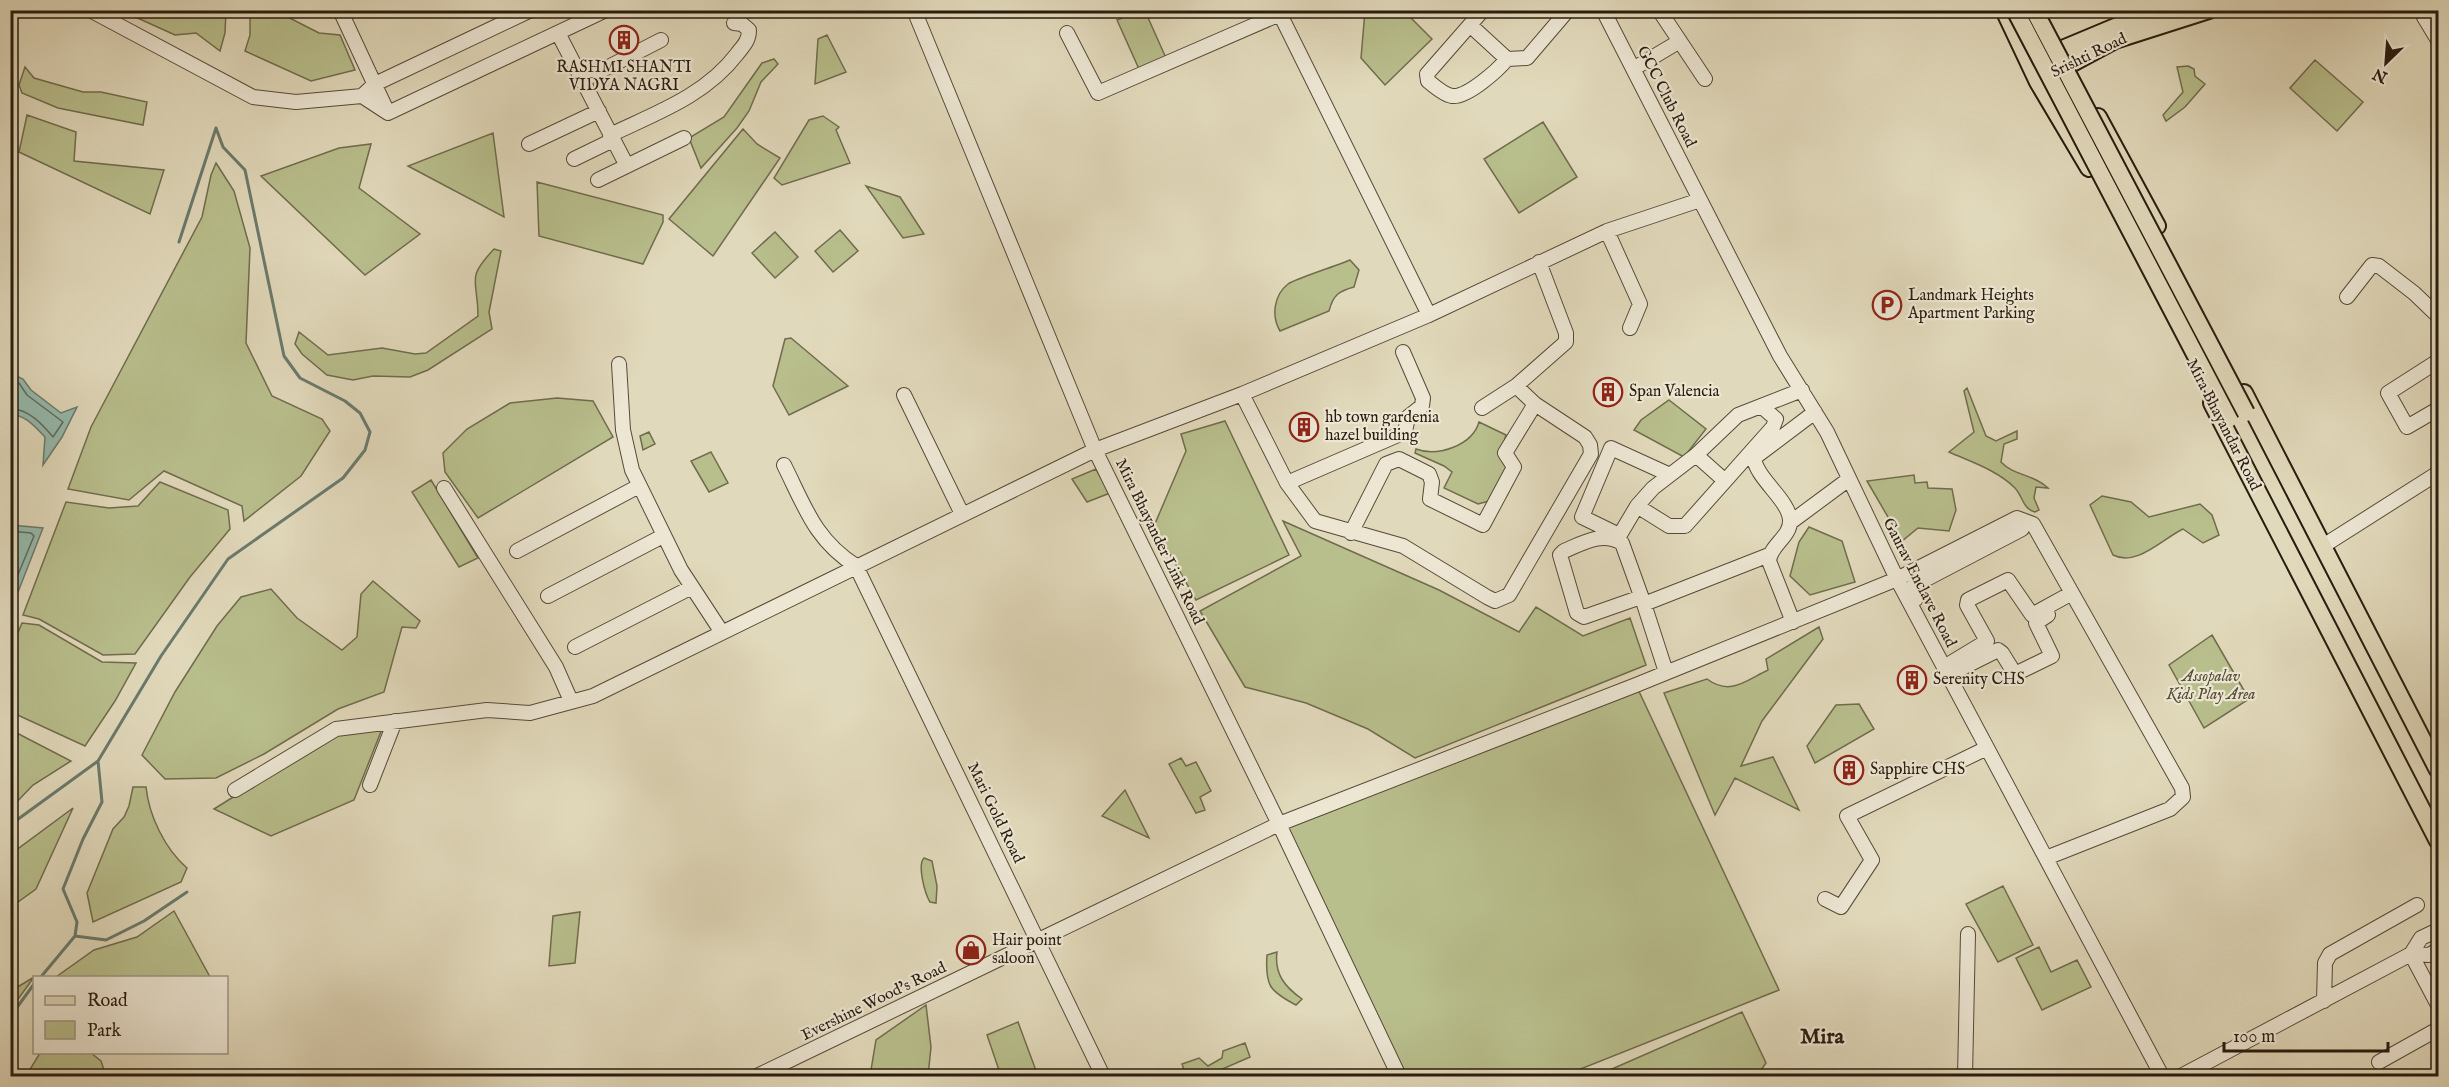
<svg xmlns="http://www.w3.org/2000/svg" width="2449" height="1087" font-family="'IM FELL English',serif">
<style>
.green{fill:#b8be8c;stroke:#706c4d;stroke-width:1.5}
.water{fill:#95baad;stroke:#6a7a6d;stroke-width:1.5}
.lines{fill:none;stroke-linecap:round;stroke-linejoin:round}
.shore{stroke:#5f6a5e;stroke-width:1.5}
.stream{stroke:#6a7a6d;stroke-width:3}
.minor-casing{stroke:#574a39;stroke-width:16}
.major-casing{stroke:#291b0e;stroke-width:20}
.minor{stroke:#ece6d3;stroke-width:14}
.major{stroke:#e1d9bb;stroke-width:16}
.major-bridge-casing{stroke:#291b0e;stroke-width:20;stroke-linecap:butt}
.major-bridge{stroke:#e1d9bb;stroke-width:16}
.labels{text-anchor:middle;dominant-baseline:central;stroke-width:4.5;stroke-linejoin:round;paint-order:stroke}
.street-label{font-size:16px;fill:#291b0e;stroke:#ece6d3}
.poi-label{font-size:16px;fill:#291b0e;stroke:#ece6d3;text-anchor:start}
.park-label{font-size:16px;font-style:italic;fill:#544c34;stroke:#ece6d3}
.district-label{font-size:22px;font-weight:bold;fill:#291b0e;stroke:#ece6d3}
</style>
<rect width="100%" height="100%" fill="#e1d9bb"/>
<filter id="stains"><feTurbulence type="fractalNoise" baseFrequency=".00333" numOctaves="4"/><feColorMatrix values="0 0 0 0 .2 0 0 0 0 .09 0 0 0 0 .02 0 0 0 .5 -.17"/></filter>
<radialGradient id="worn" r=".72"><stop offset=".6" stop-color="#630" stop-opacity="0"/><stop offset="1" stop-color="#630" stop-opacity=".3"/></radialGradient>
<path class="green" d="M122 11H226L225 33 220 51 196 33 175 35Z
M250 11H276L319 33 340 35 355 70 311 81 245 51 250 35Z
M1141 11H1145L1166 58 1139 69 1117 20Z
M1365 11H1404L1432 39 1385 85 1361 58Z
M827 35 846 72 815 84 818 39Z
M774 59 778 64 761 82 749 111 737 128 701 168 689 138 724 117 762 63Z
M2315 60 2363 102 2337 131 2290 88Z
M2188 66 2194 69 2195 76 2205 84 2185 107 2166 121 2163 115 2183 92 2177 67Z
M25 67 34 78 83 92H101L147 102 143 125 58 108 22 93 19 85Z
M27 115 76 132 74 161 164 170 150 214 19 152Z
M823 116 839 127 836 130 850 163 782 185 774 178 809 120Z
M1543 122 1577 177 1519 213 1484 159Z
M743 129 757 144 780 158 713 256 669 219Z
M493 133 504 217 408 166Z
M371 144 359 188 420 234 365 275 261 176 339 148Z
M216 163 234 191 250 248 246 343 272 396 322 419 330 431 301 476 244 521 242 506 164 471 129 500 68 489 91 427 202 217 211 175Z
M537 182 663 215V222L643 264 539 236Z
M866 186 900 197 924 234 903 238Z
M840 230 858 251 833 272 815 251Z
M775 232 798 257 775 278 752 253Z
M494 249 501 251 489 312 492 329 428 370 410 377 373 376 353 380 327 375 302 354 295 344 299 332 328 355 382 348 415 354 426 353 478 316C478 278 465 280 494 249Z
M1350 260 1359 270 1354 287C1339 291 1333 295 1329 311L1280 331C1271 316 1274 295 1288 284 1295 279 1339 265 1350 260Z
M791 338 848 386 789 415 773 386 785 339Z
M1967 388 1986 436 1996 441 2017 431V439L2004 444 2001 462C2014 476 2034 474 2048 488L2036 487 2034 498 2039 510 2035 512C2023 509 2023 497 2015 488 1997 470 1971 462 1949 452L1974 432 1964 391Z
M557 398 593 401 613 437 478 518 445 472 443 453 467 429 510 403Z
M1669 400 1706 429 1684 457 1634 430 1641 420Z
M1225 421 1289 555 1196 600 1154 526 1186 451 1181 434Z
M1479 422 1506 435 1501 453 1510 465 1489 501 1478 504 1444 488 1452 472 1444 466 1415 453 1416 449C1437 457 1472 446 1479 422Z
M649 432 655 444 643 450 640 436Z
M711 452 728 483 709 492 691 461Z
M1096 469 1110 493 1087 502 1072 479Z
M1914 475 1915 483 1927 482 1928 488 1952 489 1956 510 1949 531 1918 528 1902 541 1867 481Z
M431 480 478 558 459 567 412 492Z
M160 482 228 510 230 529 190 577 135 654 103 655 39 619 23 615 66 502 109 508 138 506Z
M2102 496 2131 502 2149 517 2200 504 2212 515 2219 535 2203 543 2183 529C2162 539 2137 567 2113 555L2090 505Z
M1283 521 1439 590 1519 632 1536 607 1583 636 1630 618 1646 665 1415 758 1368 729 1306 703 1245 687 1200 611 1301 556Z
M1809 527 1842 541 1855 582 1810 595 1790 576 1799 542Z
M373 581 420 621 416 628 402 627 384 692 338 709 264 754 216 778 165 779 142 755 175 692 217 626 241 597 271 589 297 618 342 650 357 637 361 594Z
M22 623 39 625 102 662 136 663 115 701 85 746 11 712V649Z
M1819 627 1823 639 1762 721 1741 766 1773 757 1799 810 1735 778 1715 815 1664 693 1707 679C1730 696 1745 681 1768 670L1766 659Z
M2212 635 2249 699 2204 728 2169 665Z
M1636 685 1779 990 1563 1076H1399L1279 824Z
M1859 704 1874 729 1815 763 1807 746 1836 705Z
M382 729 354 800 271 836 214 809 334 734Z
M11 730 71 761 33 785 11 808Z
M1181 758 1186 766 1196 762 1211 791 1200 797 1205 810 1196 813 1169 764Z
M133 787H146C149 816 165 849 187 868L181 882 93 922 87 893 113 829 124 817 129 806Z
M1125 790 1149 838 1102 816Z
M73 808 36 889 11 907V854Z
M924 858 932 861 937 886 936 903 930 902C925 894 917 865 924 858Z
M2003 886 2033 945 1998 962 1966 904Z
M174 911 210 977H56L94 950 137 937Z
M580 912 575 963 549 966 553 916Z
M2039 947 2051 972 2077 960 2091 987 2042 1010 2016 958Z
M1277 952C1274 974 1285 987 1302 999L1296 1005C1269 991 1265 985 1267 955Z
M34 977 11 1009V991Z
M926 1005 931 1047 928 1076H870L876 1040Z
M1742 1012 1766 1063 1757 1076H1596Z
M1018 1022 1038 1076H1001L987 1035Z
M1245 1043 1250 1057 1220 1070 1218 1076H1186L1182 1064 1199 1058 1208 1066 1222 1058 1223 1051Z
M40 1053H91L101 1061 106 1076H29V1071Z"/>
<path class="water" d="M10 373 23 379 31 390 61 413 77 407 62 437 43 465 45 437C36 428 25 414 11 415Z
M11 525 43 528 11 610 10 525Z"/>
<g class="lines">
<path class="shore" d="M10 379 19 383 27 395 63 422 53 437C43 425 28 408 10 409
M10 531 31 533 34 536 10 594"/>
<path class="stream" d="M10 825 98 761 161 656 228 559 343 478 365 450 370 432 360 413 345 401 300 378 284 356 245 170 223 147 216 128 179 242
M75 936 106 940 144 921 187 892
M40 978 75 936 77 922 63 889 83 839 102 802 98 761
M10 1017 34 984"/>
<g class="minor-casing">
<path id="minor" d="M90 10 253 97 296 102 362 96
M340 10 387 111
M531 10 375 84 362 96 388 113 606 10
M914 10 1095 450 1279 824 1399 1076
M1278 10 1429 315
M1483 10 1427 74 1428 81C1434 86 1444 95 1452 96 1467 98 1498 70 1507 59L1527 58 1568 10
M1603 10 1780 356 1827 432 1897 579 2162 1076
M1659 10 1705 79
M2423 10 2424 17 2438 40
M1470 25 1507 59
M558 33 627 166
M1067 33 1098 93 1280 14
M1633 69 1680 41
M583 80 661 40
M610 135C656 113 705 96 737 54 743 46 749 41 749 30L742 24 734 23
M529 144 599 111
M574 159 613 140
M598 180 684 138
M1607 231 1640 304 1630 328
M2347 297 2372 265 2379 266 2414 293 2438 316
M2438 361 2388 393 2407 427 2438 409
M619 364 623 430 632 470 681 570 721 631
M1242 394 1287 483 1315 521 1403 546 1487 597 1495 601 1509 595 1591 454 1590 445 1585 437 1535 404 1516 386 1566 342V333L1539 262
M904 395 962 514
M1482 408 1516 386
M1696 455 1724 480
M784 465C805 507 815 540 856 566L1103 1076
M1668 474 1611 448 1582 517 1617 534 1621 533 1637 506 1653 488 1696 455 1738 415 1802 390
M1287 483 1405 432 1408 417 1422 406 1423 398 1403 352
M444 488 556 667 571 701
M1637 506 1669 526H1685L1773 427 1776 419 1761 406
M1791 522 1849 479
M1351 533 1386 464 1399 459 1429 474 1432 482 1430 499 1483 525 1514 467 1505 453 1535 404
M2323 546 2438 473
M517 551 639 486
M548 596 663 536
M1641 597 1584 617 1577 613 1560 555 1564 551C1583 543 1602 531 1622 543L1644 604
M1912 601 1916 599 1911 588 1915 585 2022 529
M1793 622 1769 561C1770 545 1791 537 1790 520 1789 500 1756 478 1754 458L1815 412
M575 647 692 587
M1944 667 1987 641 1967 605 1968 600 2008 580 2032 615 2072 593
M1666 672 1644 604 1769 555
M1948 675 1998 650 2002 653 2015 674 2052 656 2036 623 2048 615
M370 785 395 721
M235 790 336 729 487 710 530 713 593 696 1095 450 1242 394 1429 315 1607 231 1700 200
M1825 899 1841 907 1872 860 1847 816 1987 748
M2411 954 2438 1005
M2411 954 2421 938 2438 930
M2324 1001 2325 963 2330 954 2417 905
M2379 1062 2438 1029
M757 1076 1279 824 1636 685 1897 579 2017 518 2033 524 2182 788 2183 797 2170 809 2046 858
M1965 1076 1968 934
M2181 1076 2411 954 2429 955 2438 950"/>
</g>
<g class="major-casing">
<path id="major" d="M2004 10 2038 82 2089 168
M2029 63 2156 10
M2052 74 2115 40 2209 10
M2098 117 2157 226
M2244 393 2438 770
M2212 403 2438 841"/>
</g>
<use href="#minor" class="minor"/>
<use href="#major" class="major"/>
<g class="major-bridge-casing">
<path id="major-bridge" d="M2015 10 2229 419
M2034 10 2246 413"/>
</g>
<use href="#major-bridge" class="major-bridge"/>
</g>
<defs>
<g id="building-ring" transform="scale(1.5)"><circle r="9.5" fill="#ece6d3" stroke="#8f2418" stroke-width="1.5"/><path d="M-4-6H4V6H1V3H-1V6H-4ZM-2.5-4.3h1.7v1.8h-1.7ZM.8-4.3h1.7v1.8H.8ZM-2.5-1h1.7V.8h-1.7ZM.8-1h1.7V.8H.8Z" fill="#8f2418"/></g>
<g id="parking-ring" transform="scale(1.5)"><circle r="9.5" fill="#ece6d3" stroke="#8f2418" stroke-width="1.5"/><path d="M-3.5-5.5H1a3.5 3.5 0 0 1 0 7H-1V5.5H-3.5ZM-1-3.4V-.6H.8a1.4 1.4 0 0 0 0-2.8Z" fill="#8f2418"/></g>
<g id="shop-ring" transform="scale(1.5)"><circle r="9.5" fill="#ece6d3" stroke="#8f2418" stroke-width="1.5"/><path d="M-5-2.5h2.3a2.7 3.5 0 0 1 5.4 0H5L5.5 6h-11ZM-1.5-2.5h3a1.5 2.3 0 0 0-3 0Z" fill="#8f2418"/></g>
</defs>
<g fill-rule="evenodd">
<use href="#building-ring" x="624" y="40"/>
<use href="#parking-ring" x="1887" y="305"/>
<use href="#building-ring" x="1608" y="392"/>
<use href="#building-ring" x="1304" y="427"/>
<use href="#building-ring" x="1912" y="680"/>
<use href="#building-ring" x="1849" y="770"/>
<use href="#shop-ring" x="971" y="950"/>
</g>
<g class="labels">
<g class="street-label">
<text transform="translate(2089 56) rotate(-26)">Srishti Road</text>
<text transform="translate(1666 97) rotate(63)">GCC Club Road</text>
<text transform="translate(2223 425) rotate(63)">Mira Bhayandar Road</text>
<text transform="translate(1159 542) rotate(64)">Mira Bhayander Link Road</text>
<text transform="translate(1919 583) rotate(63)">Gaurav Enclave Road</text>
<text transform="translate(995 813) rotate(64)">Mari Gold Road</text>
<text transform="translate(874 1002) rotate(-26)">Evershine Wood's Road</text>
</g>
<g class="poi-label">
<text x="624" y="68" text-anchor="middle">RASHMI SHANTI<tspan x="624" dy="18">VIDYA NAGRI</tspan></text>
<text x="1908" y="296">Landmark Heights<tspan x="1908" dy="18">Apartment Parking</tspan></text>
<text x="1629" y="392">Span Valencia</text>
<text x="1325" y="418">hb town gardenia<tspan x="1325" dy="18">hazel building</tspan></text>
<text x="1933" y="680">Serenity CHS</text>
<text x="1870" y="770">Sapphire CHS</text>
<text x="992" y="941">Hair point<tspan x="992" dy="18">saloon</tspan></text>
</g>
<g class="park-label">
<text x="2211" y="677">Assopalav<tspan x="2211" dy="18">Kids Play Area</tspan></text>
</g>
<g class="district-label">
<text x="1822" y="1037">Mira</text>
</g>
</g>
<rect width="2449" height="1087" fill="none" stroke="#e1d9bb" stroke-width="36"/>
<rect x="12" y="12" width="2425" height="1063" fill="none" stroke="#291b0e" stroke-width="3"/>
<rect x="18" y="18" width="2413" height="1051" fill="none" stroke="#291b0e" stroke-width="1.5"/>
<rect x="33" y="976" width="195" height="78" fill="#ece6d3" stroke="#9e9584" stroke-width="1.5"/>
<rect x="45" y="996" width="30" height="9" fill="#e1d9bb" stroke="#9e9584" stroke-width="1.5"/>
<text x="87" y="1006" font-size="18" fill="#291b0e">Road</text>
<rect x="45" y="1021" width="30" height="18" fill="#b8be8c" stroke="#9e9584" stroke-width="1.5"/>
<text x="87" y="1036" font-size="18" fill="#291b0e">Park</text>
<g transform="translate(2386 63) rotate(205)" stroke="#ece6d3" stroke-width="4.5" paint-order="stroke">
<path d="M0-4.5L10 22L0 15L-10 22Z" fill="#291b0e"/>
<text y="-9" font-size="16" font-weight="bold" text-anchor="middle" fill="#291b0e">N</text>
</g>
<path d="M2224 1042v9h164v-9" fill="none" stroke="#291b0e" stroke-width="3"/>
<text x="2233" y="1042" font-size="18" fill="#291b0e" stroke="#ece6d3" stroke-width="4.5" paint-order="stroke">100 m</text>
<rect width="100%" height="100%" filter="url(#stains)"/>
<rect width="100%" height="100%" fill="url(#worn)"/>
</svg>
